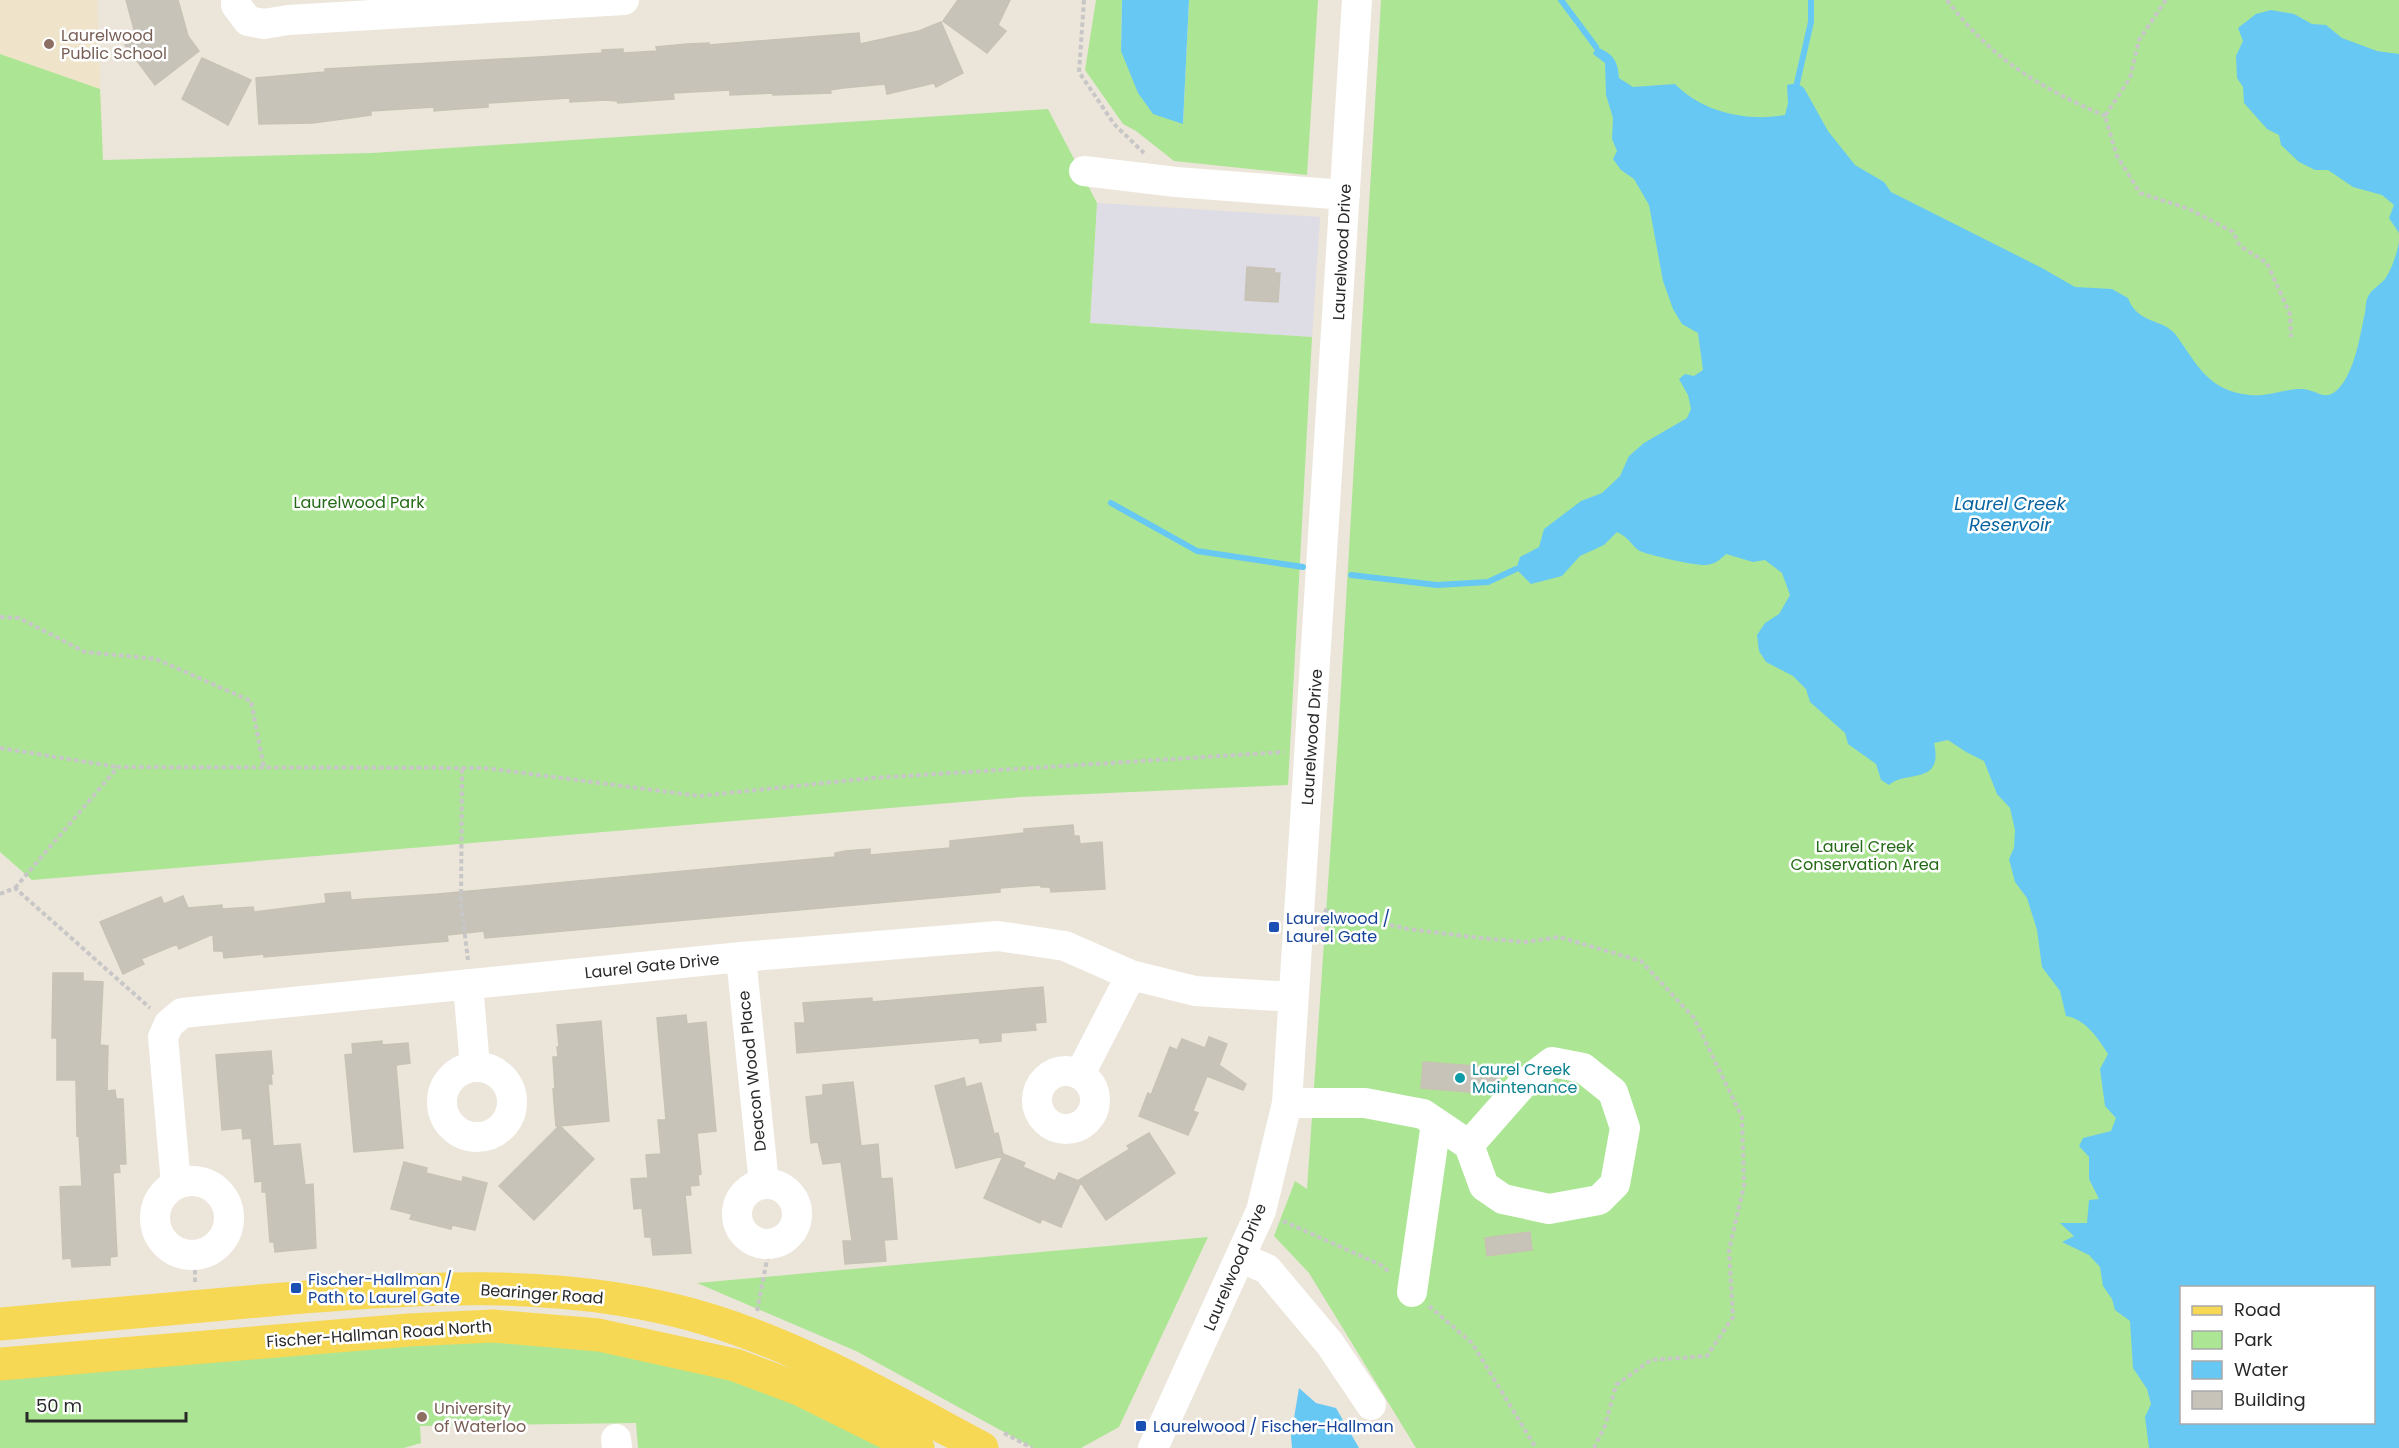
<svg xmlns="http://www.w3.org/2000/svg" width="2399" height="1448" font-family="Poppins,sans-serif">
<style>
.industrial{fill:#dedce4}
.education{fill:#efe4c9}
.green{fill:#ace694;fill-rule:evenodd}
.water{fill:#68c8f4;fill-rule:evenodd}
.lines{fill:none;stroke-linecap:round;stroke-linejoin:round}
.stream{stroke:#68c8f4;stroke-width:6}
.building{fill:#c7c3b9;stroke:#c8c2b4;stroke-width:1.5}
.path{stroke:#c7c7c7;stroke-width:4;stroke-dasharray:4.5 3;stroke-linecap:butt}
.minor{stroke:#fff;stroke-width:30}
.major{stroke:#f7d855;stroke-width:33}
.education-dot{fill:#8d6e63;stroke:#fff;stroke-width:2}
.transit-dot{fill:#1a4fb4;stroke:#fff;stroke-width:2}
.culture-dot{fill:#0f9aa8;stroke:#fff;stroke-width:2}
.labels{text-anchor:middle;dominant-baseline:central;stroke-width:5;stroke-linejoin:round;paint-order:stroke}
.education-label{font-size:16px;fill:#785e54;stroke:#fff;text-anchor:start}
.street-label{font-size:16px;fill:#292929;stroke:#fff}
.park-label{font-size:16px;fill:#246a16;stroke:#fff}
.transit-label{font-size:16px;fill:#164399;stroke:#fff;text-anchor:start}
.culture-label{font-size:16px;fill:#0d838f;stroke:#fff;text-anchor:start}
.water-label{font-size:18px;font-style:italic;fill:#0764a0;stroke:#fff}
</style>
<rect width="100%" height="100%" fill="#ece5da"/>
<path class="industrial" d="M1097 203 1320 217 1312 337 1090 323Z"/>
<path class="education" d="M0 0H97L103 160 0 146Z"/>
<path class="green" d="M1096 0H1122L1121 51 1183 124 1189 0H1318L1307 175 1174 161 1136 131 1123 124 1085 70Z
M1381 0H2399V1448H1416L1309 1273 1274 1236 1295 1181 1307 1189 1338 739ZM2182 1288H2374V1422H2182Z
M0 54 100 89 103 160 372 153 1048 109 1097 203 1090 323 1312 337 1288 785 1020 797 32 880 0 852Z
M1208 1237 1119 1427 1081 1448H1033L856 1351 697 1283Z
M370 1328 664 1348 905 1448H638L636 1423 420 1426 421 1443 404 1448H0V1365Z"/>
<path class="water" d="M1122 0H1189L1183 124 1153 114 1138 93 1121 51Z
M2271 10 2294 14 2312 24 2326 25 2342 38 2377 51 2399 54V233L2389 218 2394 205 2382 195 2353 187 2328 170H2315L2299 162 2281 145 2279 135 2267 129 2244 103 2243 87 2237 78 2236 56 2243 41 2238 28 2256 14Z
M1596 47C1613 53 1618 61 1619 78L1633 87 1675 84C1702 112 1747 122 1785 115L1788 103 1787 85 1797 83 1804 88 1828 131 1855 165 1884 182 1891 192 2042 268 2075 287 2112 289 2128 298C2138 325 2163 318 2176 335 2197 364 2208 391 2250 395 2267 397 2284 389 2300 389 2318 388 2326 407 2343 383 2355 366 2360 337 2364 317 2366 312 2365 305 2367 299 2370 290 2379 286 2385 279 2391 271 2398 251 2399 241V1448H2149L2145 1417 2151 1404 2147 1389 2133 1368 2130 1321 2115 1310 2112 1299 2103 1286 2100 1267 2089 1255 2062 1242 2074 1236 2060 1223H2087L2089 1200 2099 1199 2089 1179V1157L2079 1146 2083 1138 2111 1131 2116 1118 2105 1106 2100 1069 2108 1054C2098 1038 2085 1019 2066 1016L2060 991 2042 967 2037 930 2027 898 2015 882 2009 859 2014 848 2015 830 2010 808 1997 794 1984 761 1966 752 1948 740 1934 743C1944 786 1905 770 1889 785L1881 780 1876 764 1848 744 1845 733 1810 702 1806 689 1793 676 1766 662 1759 651 1757 635 1765 623 1779 614 1790 595 1782 573 1765 560 1753 562 1726 554C1720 560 1715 564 1706 565 1696 566 1646 555 1638 550 1630 543 1628 537 1617 532L1604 545 1580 556 1562 576 1531 584 1516 569 1520 557 1539 547 1544 529 1581 501 1602 493 1620 476 1629 456 1644 443 1687 418 1691 409 1688 395 1679 379 1685 374 1694 376 1703 370 1698 333 1682 324 1673 309 1663 281 1649 205 1634 179 1621 170 1613 159 1617 151 1612 139 1613 118 1606 95 1605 63 1593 54ZM2182 1288H2374V1422H2182Z
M1299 1388 1316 1403 1336 1408 1359 1448H1292L1291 1436Z"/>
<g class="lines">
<path class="stream" d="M1561 0 1596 47
M1797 83 1811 22V0
M1111 503 1197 551 1303 567
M1351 575 1437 585 1488 582 1516 569"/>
</g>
<path class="building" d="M126 0H178L188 36 199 51 155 85 125 45 137 40Z
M958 0H1010L998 25 1006 31 987 53 943 21Z
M941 22 963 73 936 87 934 83 887 94 885 84 843 88 830 90 831 93 773 95V93L730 95V90L673 93 674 99 618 103 617 101 605 100 570 102V98L488 103V107L458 109 434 111V107L371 111V115L313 123 259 124 256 78 325 72V69L539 57 602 53V50L623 49V53L657 51 656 47 687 44 709 43V45L859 33 860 44 919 31Z
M202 58 251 80 228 125 182 99Z
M1247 267 1275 269 1274 273H1280L1278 302 1245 300Z
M1073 825 1074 836H1079L1080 844 1102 842 1105 889 1051 892 1050 887H1041V885L1000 888V892L485 938 484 931 447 935 448 941 264 957V954L224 958 223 951H214L213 934 179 949 177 944 141 959 144 964 123 974 100 922 161 897 164 904 183 896 188 908 222 905V909L253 907 254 912 326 903 325 894 350 892 351 900 438 894 835 857V853L845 851 870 849V855L950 848V841L1024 833V829Z
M53 973H83V981L103 982 100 1045 108 1046 107 1091 115 1090 116 1099H123L126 1164H119L120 1172 113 1173 117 1256 110 1257V1265L72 1267 71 1258 63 1259 60 1187 82 1186 79 1135 77 1136 76 1080H57V1038H52Z
M1043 987 1046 1022 1035 1023 1036 1030 1001 1033V1041L980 1043 979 1038 797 1053 795 1023H805L803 1003 872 998V1002Z
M686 1015 687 1024 706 1022 716 1131 697 1133 701 1174 698 1175 699 1185 690 1186 691 1195H685L691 1253 653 1255 651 1237H645L642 1208 634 1209 631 1179 648 1178 646 1155 661 1154 658 1120H666L657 1018Z
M601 1021 609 1121 560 1126 594 1159 534 1220 499 1186 559 1126H556L553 1089H555L553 1057H558L557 1047H559L557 1025Z
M1209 1037 1227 1044 1219 1065 1246 1084 1243 1090 1207 1076 1193 1111 1198 1113 1188 1135 1139 1116 1148 1093 1151 1095 1170 1047 1177 1050 1182 1039 1205 1048Z
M382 1041V1045L408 1043 410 1063 396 1065 403 1148 354 1152 345 1055 353 1054 352 1044Z
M271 1051 273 1074H271L272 1084H268L273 1146 300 1144 305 1185 313 1184 316 1248 275 1252 274 1242H270L266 1192H262V1181L255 1182 251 1138 243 1139 242 1128 222 1130 216 1055Z
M1423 1062 1500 1068 1499 1085 1491 1094 1421 1088Z
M964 1078 966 1087 981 1083 994 1134 998 1133 1003 1154 1025 1163 1023 1167 1055 1181 1059 1173 1081 1182 1061 1227 1042 1219 1040 1223 984 1198 1003 1156 956 1168 935 1086Z
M853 1082 861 1146 878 1144 881 1179 892 1178 897 1239 884 1240 886 1261 845 1264 843 1241H852L841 1162 823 1164 818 1142 811 1143 806 1097 823 1095V1085Z
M1149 1133 1175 1173 1106 1220 1079 1180 1130 1149 1127 1146Z
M404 1162 427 1168 426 1173 462 1182 463 1177 487 1183 475 1230 452 1225 451 1229 410 1219 412 1214 391 1209Z
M1530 1232 1532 1250 1487 1256 1485 1238Z"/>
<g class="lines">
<path class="path" d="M1084 0 1079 72 1114 124 1144 153
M1947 0C1991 59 2039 87 2105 116
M2166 0 2139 40 2130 78 2105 116 2117 156 2140 193 2189 209 2233 232 2240 246 2267 263 2290 314 2291 337
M0 617 19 618 85 652 156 659 251 701 264 768
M0 748 117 767
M462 769 461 903 468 960
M15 888 118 767 485 768 699 796 873 778 1284 752
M0 894 15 888 150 1008
M1324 910 1408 929 1481 938 1525 942 1559 937 1641 961 1694 1018 1742 1117 1744 1186 1729 1250 1733 1317 1707 1356 1651 1360 1616 1385 1605 1426 1594 1448
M1283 1221 1381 1265 1389 1272
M195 1282V1256
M1429 1306 1472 1343 1536 1448
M757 1311 770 1244
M1004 1433 1032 1448"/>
<path class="minor" d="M236 0V5L248 21 264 24 288 20 624 0
M1084 171 1176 182 1345 195
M741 957 764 1184
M468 984 475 1067
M442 1102a35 35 0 1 1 70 0a35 35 0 1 1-70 0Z
M1037 1100a29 29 0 1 1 58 0a29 29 0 1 1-58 0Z
M1080 1074 1131 975
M1287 1103H1365L1423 1114 1469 1145 1484 1186 1503 1199 1549 1209 1599 1200 1615 1184 1625 1128 1613 1092 1583 1068 1552 1062 1521 1086 1469 1145
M155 1218a37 37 0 1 1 74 0a37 37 0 1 1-74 0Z
M176 1184 163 1037 169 1024 182 1013 741 957 998 936 1065 946 1131 975 1195 991 1293 997
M737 1214a30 30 0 1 1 60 0a30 30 0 1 1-60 0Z
M1242 1258 1267 1269 1330 1344 1371 1405
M1412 1292 1436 1123
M616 1439 617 1448
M1153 1448 1261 1211 1287 1103 1357 0"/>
<path class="major" d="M0 1324C86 1316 173 1309 259 1301 408 1288 565 1275 710 1320 807 1350 894 1401 982 1448
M0 1364 409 1330 493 1326 599 1335 735 1365 799 1389 918 1448"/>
</g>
<g class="education-dot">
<circle cx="49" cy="44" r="6"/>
<circle cx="422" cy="1417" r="6"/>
</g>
<g class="transit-dot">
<rect x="1268" y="921" width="12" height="12" rx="3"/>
<rect x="290" y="1282" width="12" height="12" rx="3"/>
<rect x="1135" y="1420" width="12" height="12" rx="3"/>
</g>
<circle class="culture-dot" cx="1460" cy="1078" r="6"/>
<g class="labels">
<g class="education-label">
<text x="61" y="35">Laurelwood<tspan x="61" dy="18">Public School</tspan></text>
<text x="434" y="1408">University<tspan x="434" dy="18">of Waterloo</tspan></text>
</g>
<g class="street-label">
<text transform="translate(1342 252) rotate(-87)">Laurelwood Drive</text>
<text transform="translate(1312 737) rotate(-86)">Laurelwood Drive</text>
<text transform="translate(652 966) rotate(-6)">Laurel Gate Drive</text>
<text transform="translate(752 1071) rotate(-96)">Deacon Wood Place</text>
<text transform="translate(1235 1267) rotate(-67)">Laurelwood Drive</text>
<text transform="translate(542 1294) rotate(4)">Bearinger Road</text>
<text transform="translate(379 1334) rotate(-4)">Fischer-Hallman Road North</text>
</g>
<g class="park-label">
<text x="359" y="502">Laurelwood Park</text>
<text x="1865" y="846">Laurel Creek<tspan x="1865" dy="18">Conservation Area</tspan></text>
</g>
<g class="transit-label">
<text x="1286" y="918">Laurelwood /<tspan x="1286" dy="18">Laurel Gate</tspan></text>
<text x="308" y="1279">Fischer-Hallman /<tspan x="308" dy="18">Path to Laurel Gate</tspan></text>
<text x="1153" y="1426">Laurelwood / Fischer-Hallman</text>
</g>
<g class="culture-label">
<text x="1472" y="1069">Laurel Creek<tspan x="1472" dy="18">Maintenance</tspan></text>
</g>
<g class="water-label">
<text x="2010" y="503">Laurel Creek<tspan x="2010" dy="21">Reservoir</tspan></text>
</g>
</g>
<rect x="2180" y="1286" width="195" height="138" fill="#ffffff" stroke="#a9a9a9" stroke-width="1.5"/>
<rect x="2192" y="1306" width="30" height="9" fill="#f7d855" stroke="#a9a9a9" stroke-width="1.5"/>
<text x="2234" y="1316" font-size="18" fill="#292929">Road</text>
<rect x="2192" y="1331" width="30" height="18" fill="#ace694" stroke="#a9a9a9" stroke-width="1.5"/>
<text x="2234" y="1346" font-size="18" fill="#292929">Park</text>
<rect x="2192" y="1361" width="30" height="18" fill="#68c8f4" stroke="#a9a9a9" stroke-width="1.5"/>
<text x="2234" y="1376" font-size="18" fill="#292929">Water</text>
<rect x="2192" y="1391" width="30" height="18" fill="#c7c3b9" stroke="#a9a9a9" stroke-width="1.5"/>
<text x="2234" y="1406" font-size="18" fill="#292929">Building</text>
<path d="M27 1412v9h159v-9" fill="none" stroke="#292929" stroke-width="3"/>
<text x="36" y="1412" font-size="18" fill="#292929" stroke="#ffffff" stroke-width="4.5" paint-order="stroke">50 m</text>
</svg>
